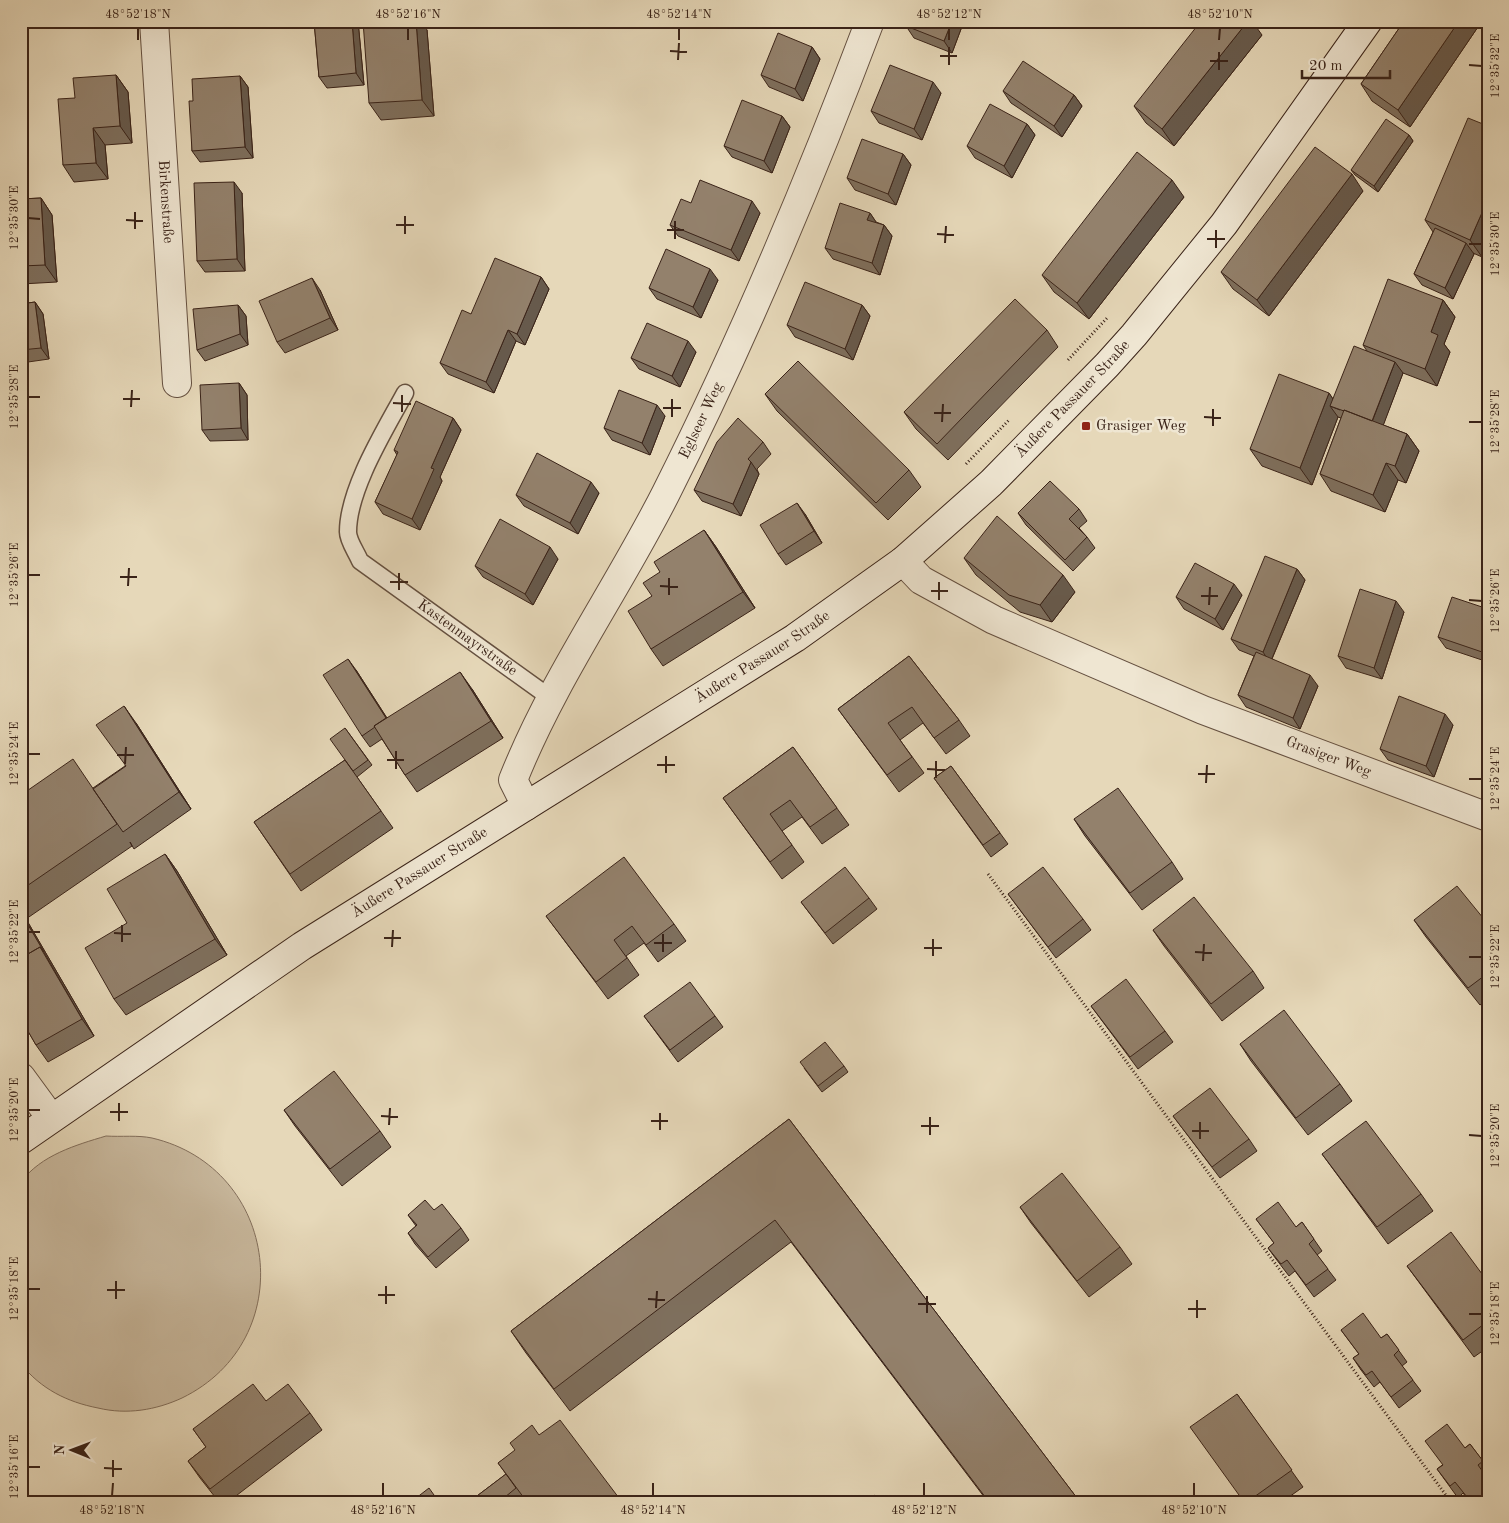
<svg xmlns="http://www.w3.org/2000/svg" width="1509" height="1523" font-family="'Old Standard TT',serif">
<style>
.green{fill:#c9b99e;stroke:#826e5b}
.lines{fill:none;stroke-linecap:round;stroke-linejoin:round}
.lane-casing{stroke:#655040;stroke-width:19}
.street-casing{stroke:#655040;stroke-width:30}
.secondary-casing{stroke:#3a2318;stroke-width:30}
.path{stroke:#3a2318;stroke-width:3;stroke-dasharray:1 2.5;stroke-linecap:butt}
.lane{stroke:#efe6d2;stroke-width:16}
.street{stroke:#efe6d2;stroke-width:28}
.secondary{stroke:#efe6d2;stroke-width:28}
.wall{fill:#7e6f5d;stroke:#3a2318}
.shaded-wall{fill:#675a4c;stroke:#3a2318}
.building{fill:#93816c;stroke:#3a2318}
.ticks{fill:none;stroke:#3a2318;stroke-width:2}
.poi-dot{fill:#8f2418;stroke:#efe6d2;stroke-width:2}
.labels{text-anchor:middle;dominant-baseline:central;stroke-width:5;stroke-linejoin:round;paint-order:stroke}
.street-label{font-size:15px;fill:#3a2318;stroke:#efe6d2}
.poi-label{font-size:15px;fill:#3a2318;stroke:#efe6d2;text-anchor:start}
.neatline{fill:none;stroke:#3a2318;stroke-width:2}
.ticks-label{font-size:12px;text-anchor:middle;fill:#3a2318}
</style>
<rect width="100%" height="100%" fill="#e6d8b9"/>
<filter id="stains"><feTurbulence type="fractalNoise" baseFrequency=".004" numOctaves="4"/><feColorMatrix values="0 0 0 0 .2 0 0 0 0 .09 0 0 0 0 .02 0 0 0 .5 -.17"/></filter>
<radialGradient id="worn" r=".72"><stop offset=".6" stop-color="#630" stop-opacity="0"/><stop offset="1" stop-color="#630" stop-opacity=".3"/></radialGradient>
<path class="green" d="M106 1136C121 1137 138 1135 152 1138 280 1168 301 1340 182 1398 156 1410 127 1415 98 1408 67 1402 41 1389 21 1364V1182C41 1155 76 1145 106 1136Z"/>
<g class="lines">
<g class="lane-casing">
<g id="lane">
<path id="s1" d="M405 393C385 430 348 489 348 532 348 541 357 553 360 561L552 699"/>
</g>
</g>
<g class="street-casing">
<g id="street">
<path id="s2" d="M154 21 177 383"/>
<path id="s3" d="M903 561 921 580 994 620 1203 710 1488 817"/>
<path id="s4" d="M526 806 513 780C553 679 617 590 666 493 742 342 810 180 870 21"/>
<path d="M21 1077 51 1118"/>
</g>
</g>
<g class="secondary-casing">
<g id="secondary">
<path id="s5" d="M21 1140 302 946 795 638 903 561 991 483 1107 365 1134 335 1224 224 1368 21"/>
</g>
</g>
<path class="path" d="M1068 360 1108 317
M966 464 1009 420
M988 874 1451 1502"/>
<use href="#lane" class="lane"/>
<use href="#street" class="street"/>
<use href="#secondary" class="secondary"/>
</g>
<path class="wall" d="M314 21H358L364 85 327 88 319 77Z
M964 21 952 53 914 38 906 26Z
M1404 21H1482L1410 127 1372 101 1361 84Z
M427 30 434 116 381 120 369 103Z
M1262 35 1174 146 1146 123 1134 106Z
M812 47 820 59 803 101 769 87 761 75Z
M116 75 128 92 132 143 105 145 108 179 74 182 63 165 75 98Z
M240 76 248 87 253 158 200 162 192 151 193 101Z
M1003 91 1074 95 1082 106 1062 137 1011 103Z
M941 93 922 140 879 123 871 111Z
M21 94 24 98 27 140H21Z
M782 116 790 127 772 173 732 157 724 146Z
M1027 124 1035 135 1012 178 975 158 967 146Z
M1488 126V243L1482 257 1473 253 1474 254 1453 299 1422 285 1414 274 1433 232 1425 220Z
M1409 135 1413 141 1378 192 1355 175 1351 170Z
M903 154 911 165 896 205 855 190 847 178Z
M1363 191 1269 316 1233 289 1221 272Z
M242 193 245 271 205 272 197 261Z
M1184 197 1089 319 1054 292 1042 275Z
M41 198 52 215 57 282 21 284V199Z
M760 213 739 261 678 236 670 225Z
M870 213 876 222 884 225 892 236 880 275 833 259 825 248Z
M541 277 549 289 525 345 516 341 494 393 448 374 440 363 471 314Z
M718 280 701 318 657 299 649 288Z
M320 290 338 330 285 353 277 342Z
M1443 300 1455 317 1444 344 1450 352 1437 386 1403 373 1383 425 1407 434 1419 451 1406 483 1398 480 1385 512 1331 491 1320 474 1341 418 1338 417 1312 485 1262 466 1250 449 1329 393 1333 399 1367 351 1363 345Z
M35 302 43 314 49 359 21 363V304Z
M238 305 246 316 248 345 205 361 197 350Z
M862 305 870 316 853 360 795 337 787 325Z
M1047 330 1058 347 948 460 916 429 904 412Z
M696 352 680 387 639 369 631 358Z
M239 383 247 395 248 440 210 441 202 430Z
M765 394 909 470 921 487 888 520 777 411Z
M665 416 650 455 612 440 604 428Z
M453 418 461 430 440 477 442 481 420 530 383 514 375 502 397 455 394 450Z
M763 442 771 454 757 469 759 474 741 516 702 501 694 490Z
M599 493 578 534 524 506 516 495Z
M1079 509 1087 521 1079 528 1087 537 1095 548 1073 571 1026 525 1018 513Z
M805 514 822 543 786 565 778 554Z
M704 530 716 547 755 608 663 666 651 649 652 596 660 572Z
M964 558 1075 592 1052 622 1020 612 976 575Z
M558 559 533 605 483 577 475 566Z
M1297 569 1305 580 1272 659 1318 686 1300 729 1246 707 1238 695 1254 656 1239 650 1231 639Z
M1242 595 1223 630 1184 609 1176 597Z
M1488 609V662L1446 648 1438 637Z
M1404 612 1382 679 1346 668 1338 656Z
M909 656 959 720 970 736 946 754 923 723 900 740 924 773 899 792 838 709Z
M356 670 387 718 472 689 503 738 417 792 405 775 382 739 370 747 362 736Z
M136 723 191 809 134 849 130 842 132 846 26 919 94 1036 48 1062 36 1045 21 1019V795L93 788 125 766Z
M1453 725 1434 777 1388 760 1380 749Z
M345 728 372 765 357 777 393 828 301 891 254 822 345 760Z
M793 747 849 825 822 844 802 817 782 831 804 862 782 879 723 798Z
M951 766 1008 844 991 857 934 778Z
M1074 819 1172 862 1183 879 1142 910 1085 836Z
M165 854 177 871 227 955 126 1015 114 999 127 923Z
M1008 894 1083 919 1091 930 1056 958Z
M869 898 877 909 833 944 801 902Z
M546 916 674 924 686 941 658 962 644 943 626 956 639 975 608 999 558 932Z
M1414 920 1488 924V999L1480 1005 1426 937Z
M1153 930 1253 971 1264 988 1222 1021 1164 946Z
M1091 1006 1165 1031 1173 1042 1138 1069Z
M644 1016H715L723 1027 678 1062Z
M1240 1044 1340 1084 1352 1101 1308 1135 1251 1061Z
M844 1066 848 1072 822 1092 804 1068Z
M284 1110 380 1131 391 1147 342 1186 295 1126Z
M1173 1116 1249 1139 1257 1151 1220 1178Z
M789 1119 1080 1502H988L791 1242 570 1411 526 1353 511 1331Z
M1322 1154 1421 1194 1433 1211 1388 1244Z
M1020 1207 1120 1247 1132 1264 1089 1297 1031 1223Z
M434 1210 461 1228 469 1240 436 1268 415 1244 408 1233 416 1226 408 1215Z
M1256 1219 1296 1227 1302 1222 1322 1251 1317 1255 1336 1280 1314 1297 1295 1271 1289 1276 1276 1259 1268 1248 1274 1243Z
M1407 1266 1488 1282V1347L1474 1357Z
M1341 1330 1381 1338 1387 1334 1407 1362 1402 1366 1421 1391 1399 1408 1380 1382 1374 1387 1361 1370 1353 1358 1359 1354Z
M1237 1394 1303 1487 1282 1502H1243Z
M266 1401 310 1413 322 1430 228 1502H219L200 1478 188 1461 206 1447 193 1429Z
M539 1435 622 1502H526L522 1496 524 1500 522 1502H469L506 1474 498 1463Z
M1470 1444 1488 1468V1475L1486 1476 1488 1479V1502H1470L1463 1493 1458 1498 1437 1469Z"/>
<path class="shaded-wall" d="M352 21H358L364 85 356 73Z
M416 21H422L427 30 434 116 422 100Z
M952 21H964L952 53 944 41Z
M1248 21H1252L1262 35 1174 146 1162 129Z
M1459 21H1482L1410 127 1398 110Z
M812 47 820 59 803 101 795 89Z
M116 75 128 92 132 143 120 126Z
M240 76 248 87 253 158 245 147Z
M933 82 941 93 922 140 914 129Z
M21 94 24 98 27 140 21 132Z
M1074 95 1082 106 1062 137 1054 126Z
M782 116 790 127 772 173 764 161Z
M1027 124 1035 135 1012 178 1004 166Z
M93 128 105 145 108 179 96 163Z
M1409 135 1413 141 1378 192 1374 186Z
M903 154 911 165 896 205 888 194Z
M1352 174 1363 191 1269 316 1257 300Z
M1172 180 1184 197 1089 319 1077 303Z
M234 182 242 193 245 271 237 259Z
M41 198 52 215 57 282 45 265Z
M1488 199V243L1482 257 1470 240Z
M752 201 760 213 739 261 731 250Z
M870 213 878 225 867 220Z
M884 225 892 236 880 275 872 263Z
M1466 243 1474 254 1453 299 1445 288Z
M710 269 718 280 701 318 693 307Z
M541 277 549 289 525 345 517 334Z
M312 278 320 290 338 330 330 318Z
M1443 300 1455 317 1444 344 1450 352 1437 386 1425 369 1431 332Z
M35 302 43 314 49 359 41 348Z
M238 305 246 316 248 345 240 334Z
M862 305 870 316 853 360 845 349Z
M508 330 516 341 494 393 486 382Z
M688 341 696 352 680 387 672 376Z
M1395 362 1403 373 1380 434 1372 422Z
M239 383 247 395 248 440 241 428Z
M1329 393 1340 410 1330 406 1338 417 1312 485 1300 468Z
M657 405 665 416 650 455 642 443Z
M453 418 461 430 440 477 442 481 420 530 412 519 431 468Z
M1407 434 1419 451 1406 483 1395 466Z
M751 462 759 474 741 516 733 504Z
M1386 463 1398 480 1385 512 1373 495Z
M591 482 599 493 578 534 570 523Z
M797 503 805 514 822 543 814 531Z
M704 530 716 547 755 608 743 592Z
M550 547 558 559 533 605 525 594Z
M1297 569 1305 580 1270 663 1263 652Z
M1063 575 1075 592 1052 622 1040 605Z
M1234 584 1242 595 1223 630 1215 619Z
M1396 601 1404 612 1382 679 1374 668Z
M348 659 356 670 395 731 387 720Z
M460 672 472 689 503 738 491 721Z
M1310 675 1318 686 1300 729 1293 718Z
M124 706 136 723 191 809 179 792Z
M1445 714 1453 725 1434 777 1426 766Z
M165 854 177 871 227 955 215 939Z
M21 912 26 919 94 1036 82 1019Z"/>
<path class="building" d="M314 21H352L356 73 319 77Z
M363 21H416L422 100 369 103Z
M908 21H952L944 41 906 26Z
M1201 21H1248L1162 129 1134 106Z
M1404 21H1459L1398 110 1361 84Z
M778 33 812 47 795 89 761 75Z
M1023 61 1074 95 1054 126 1003 91Z
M890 65 933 82 914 129 871 111Z
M116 75 120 126 93 128 96 163 63 165 58 99 75 98 73 78Z
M240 76 245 147 192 151 189 101H193L192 79Z
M742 100 782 116 764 161 724 146Z
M990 104 1027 124 1004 166 967 146Z
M1468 118 1488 126V199L1470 240 1425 220Z
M1386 119 1409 135 1374 186 1351 170Z
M862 139 903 154 888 194 847 178Z
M1315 147 1352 174 1257 300 1221 272Z
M1137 152 1172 180 1077 303 1042 275Z
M700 180 752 201 731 250 670 225 681 199 691 203Z
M234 182 237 259 197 261 194 183Z
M41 198 45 265 21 266V199Z
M840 203 870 213 867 220 884 225 872 263 825 248Z
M1435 228 1466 243 1445 288 1414 274Z
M666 249 710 269 693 307 649 288Z
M495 258 541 277 517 334 508 330 486 382 440 363 462 310 471 314Z
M312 278 330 318 277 342 259 301Z
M1388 279 1443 300 1431 332 1438 335 1425 369 1363 345Z
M805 282 862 305 845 349 787 325Z
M1015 299 1047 330 937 444 904 412Z
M35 302 41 348 21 350V304Z
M238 305 240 334 197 350 193 309Z
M647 323 688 341 672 376 631 358Z
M1354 346 1395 362 1372 421 1344 410V411L1330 406Z
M798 361 909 470 876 503 765 394Z
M1279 374 1329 393 1300 468 1250 449Z
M239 383 241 428 202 430 200 385Z
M619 390 657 405 642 443 604 428Z
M416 401 453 418 431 468 434 469 412 519 375 502 398 452 394 450Z
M1344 410 1407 434 1395 466 1386 463 1373 495 1320 474Z
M738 418 763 442 748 459 751 462 733 504 694 490 717 442Z
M537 453 591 482 570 523 516 495Z
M1050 481 1079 509 1069 519 1087 537 1065 560 1018 513Z
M797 503 814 531 778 554 760 525Z
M997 516 1063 575 1040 605 1009 595 964 558Z
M500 519 550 547 525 594 475 566Z
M704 530 743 592 651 649 628 611 652 596 643 583 660 572 654 562Z
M1265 556 1297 569 1263 652 1231 639Z
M1195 563 1234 584 1215 619 1176 597Z
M1360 589 1396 601 1374 668 1338 656Z
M1452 597 1488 609V654L1438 637Z
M1256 652 1310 675 1293 718 1238 695Z
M909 656 959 720 934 738 912 707 888 723 912 757 887 775 838 709Z
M348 659 386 718 374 726 375 727 362 736 323 675Z
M460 672 491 721 405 775 374 726Z
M1399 696 1445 714 1426 766 1380 749Z
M124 706 179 792 123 832 93 789 126 766 96 725Z
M345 728 368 760 353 771 330 739Z
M793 747 837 808 810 827 790 800 770 814 792 845 770 862 723 798Z
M73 759 117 824 21 890V795Z
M345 760 381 811 290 874 254 822Z
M951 766 1000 833 983 845 934 778Z
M1118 788 1172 862 1130 893 1074 819Z
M165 854 215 939 114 999 85 948 127 923 107 889Z
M624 857 674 924 646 945 632 926 614 940 627 958 596 982 546 916Z
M845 867 869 898 825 933 801 902Z
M1043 867 1083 919 1048 947 1008 894Z
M1457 886 1488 924V973L1468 988 1414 920Z
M1194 897 1253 971 1211 1004 1153 930Z
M21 913 44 952 40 947 21 958Z
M40 947 82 1019 36 1045 21 1019V958Z
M1126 979 1165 1031 1130 1057 1091 1006Z
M690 982 715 1016 670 1050 644 1016Z
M1284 1010 1340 1084 1296 1118 1240 1044Z
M825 1042 844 1066 818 1086 800 1062Z
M334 1071 380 1131 330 1169 284 1110Z
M1210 1088 1249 1139 1212 1167 1173 1116Z
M789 1119 1080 1502H989L775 1220 554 1389 511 1331Z
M1366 1121 1421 1194 1377 1227 1322 1154Z
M1062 1173 1120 1247 1077 1281 1020 1207Z
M425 1200 434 1210 442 1204 461 1228 428 1257 408 1233 417 1225 408 1215Z
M1278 1202 1296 1227 1302 1222 1314 1239 1309 1244 1328 1269 1306 1285 1287 1260 1281 1264 1268 1248 1274 1243 1256 1219Z
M1451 1232 1488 1282V1321L1463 1340 1407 1266Z
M1363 1313 1381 1338 1387 1334 1399 1350 1394 1355 1413 1380 1391 1397 1372 1371 1366 1375 1353 1358 1359 1354 1341 1330Z
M253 1384 266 1401 288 1384 310 1413 210 1489 188 1461 206 1447 193 1429Z
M1237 1394 1292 1470 1247 1502H1244L1190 1427Z
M560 1420 622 1502H527L498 1463 515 1450 510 1443 532 1425 539 1435Z
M1447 1424 1465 1448 1470 1444 1483 1461 1478 1465 1488 1479V1498L1482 1502H1471L1455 1482 1450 1486 1437 1469 1443 1465 1425 1441Z
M506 1474 516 1488 499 1502H469Z
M429 1488 439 1502H411Z
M875 1495 880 1502H866Z"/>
<path class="ticks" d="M138 40V28M408 40V28M679 40V28M949 40V28M1219 40 1220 28M670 51 687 52M940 56H957M678 60 679 43M1210 61H1228M949 65V47M1469 65 1482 66M1219 70V52M28 218 40 219M126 220 143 221M396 225H414M135 229V212M667 230H684M405 234V216M937 234 954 235M675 239V221M1207 239H1225M945 243 946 226M1469 244H1482M1216 248V230M28 397H40M123 399H140M393 403 411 404M131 407 132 390M663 408H681M402 412V395M934 413H951M672 417V399M1204 417 1221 418M942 422 943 404M1469 422H1482M1213 426V409M28 575H40M120 577H137M390 582H408M128 586 129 568M660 586 678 587M399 590V573M931 591H948M669 595V578M1201 596H1218M939 600V582M1469 600 1482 601M1209 605 1210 587M28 754H40M117 755H134M387 760H404M125 764 126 747M657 765H675M396 769V751M927 769 945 770M666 773V756M1198 774H1215M936 778V761M1469 779H1482M1206 783 1207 765M28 932H40M114 933 131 934M384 938H401M122 942V925M654 943H672M392 947 393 930M924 948H942M663 952V934M1195 952 1212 953M933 956V939M1469 957H1482M1203 961 1204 944M28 1110H40M110 1112H128M381 1116 398 1117M119 1121V1103M651 1121H668M389 1125 390 1108M921 1126H939M660 1130V1113M1192 1131H1209M930 1135V1117M1469 1135 1482 1136M1200 1139V1122M28 1289H40M107 1290H125M378 1295H395M116 1299V1281M648 1299 665 1300M386 1304V1286M918 1304H936M656 1308 657 1291M1188 1309H1206M927 1313V1296M1469 1314H1482M1197 1318V1300M28 1467H40M104 1468 122 1469M113 1477V1460M112 1496 113 1483M383 1496V1483M653 1496V1483M924 1496V1483M1194 1496V1483"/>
<rect class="poi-dot" x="1081" y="421" width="10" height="10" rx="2.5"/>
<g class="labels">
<g class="street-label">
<text stroke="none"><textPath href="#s2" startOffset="181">Birkenstraße</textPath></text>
<text stroke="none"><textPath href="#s5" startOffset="1290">Äußere Passauer Straße</textPath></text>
<text stroke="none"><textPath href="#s4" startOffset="435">Eglseer Weg</textPath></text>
<text stroke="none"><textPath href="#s1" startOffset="315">Kastenmayrstraße</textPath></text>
<text stroke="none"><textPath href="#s5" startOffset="885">Äußere Passauer Straße</textPath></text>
<text stroke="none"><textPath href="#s3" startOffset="471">Grasiger Weg</textPath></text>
<text stroke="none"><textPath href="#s5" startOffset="480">Äußere Passauer Straße</textPath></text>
</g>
<g class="poi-label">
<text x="1096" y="426">Grasiger Weg</text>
</g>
</g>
<rect width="1509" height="1523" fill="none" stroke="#e6d8b9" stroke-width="55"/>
<g transform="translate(72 1450) rotate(271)" stroke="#efe6d2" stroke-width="4" paint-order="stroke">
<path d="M0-4L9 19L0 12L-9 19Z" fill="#3a2318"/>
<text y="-8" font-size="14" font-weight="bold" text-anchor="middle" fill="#3a2318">N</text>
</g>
<path d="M1302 70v8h88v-8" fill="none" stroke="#3a2318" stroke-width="2.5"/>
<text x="1309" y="70" font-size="15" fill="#3a2318" stroke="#efe6d2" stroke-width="4" paint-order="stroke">20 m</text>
<rect x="28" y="28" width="1454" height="1468" class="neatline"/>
<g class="ticks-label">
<text x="138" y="18">48°52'18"N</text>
<text x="408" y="18">48°52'16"N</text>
<text x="679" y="18">48°52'14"N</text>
<text x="949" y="18">48°52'12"N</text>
<text x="1220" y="18">48°52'10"N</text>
<text transform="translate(1495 66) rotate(-90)" y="4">12°35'32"E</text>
<text transform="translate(14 218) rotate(-90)" y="4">12°35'30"E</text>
<text transform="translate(1495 244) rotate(-90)" y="4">12°35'30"E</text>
<text transform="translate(14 397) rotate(-90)" y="4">12°35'28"E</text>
<text transform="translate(1495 422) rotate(-90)" y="4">12°35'28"E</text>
<text transform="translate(14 575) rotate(-90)" y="4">12°35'26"E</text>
<text transform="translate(1495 601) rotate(-90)" y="4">12°35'26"E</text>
<text transform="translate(14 754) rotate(-90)" y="4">12°35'24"E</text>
<text transform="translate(1495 779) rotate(-90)" y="4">12°35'24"E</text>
<text transform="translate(14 932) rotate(-90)" y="4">12°35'22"E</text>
<text transform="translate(1495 957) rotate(-90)" y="4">12°35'22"E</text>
<text transform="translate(14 1110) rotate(-90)" y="4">12°35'20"E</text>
<text transform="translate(1495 1136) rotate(-90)" y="4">12°35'20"E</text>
<text transform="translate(14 1289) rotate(-90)" y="4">12°35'18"E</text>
<text transform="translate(1495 1314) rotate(-90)" y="4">12°35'18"E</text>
<text transform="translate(14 1467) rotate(-90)" y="4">12°35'16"E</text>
<text x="112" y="1514">48°52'18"N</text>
<text x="383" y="1514">48°52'16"N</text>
<text x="653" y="1514">48°52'14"N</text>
<text x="924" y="1514">48°52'12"N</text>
<text x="1194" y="1514">48°52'10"N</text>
</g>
<rect width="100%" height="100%" filter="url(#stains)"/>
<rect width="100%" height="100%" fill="url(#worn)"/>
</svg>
